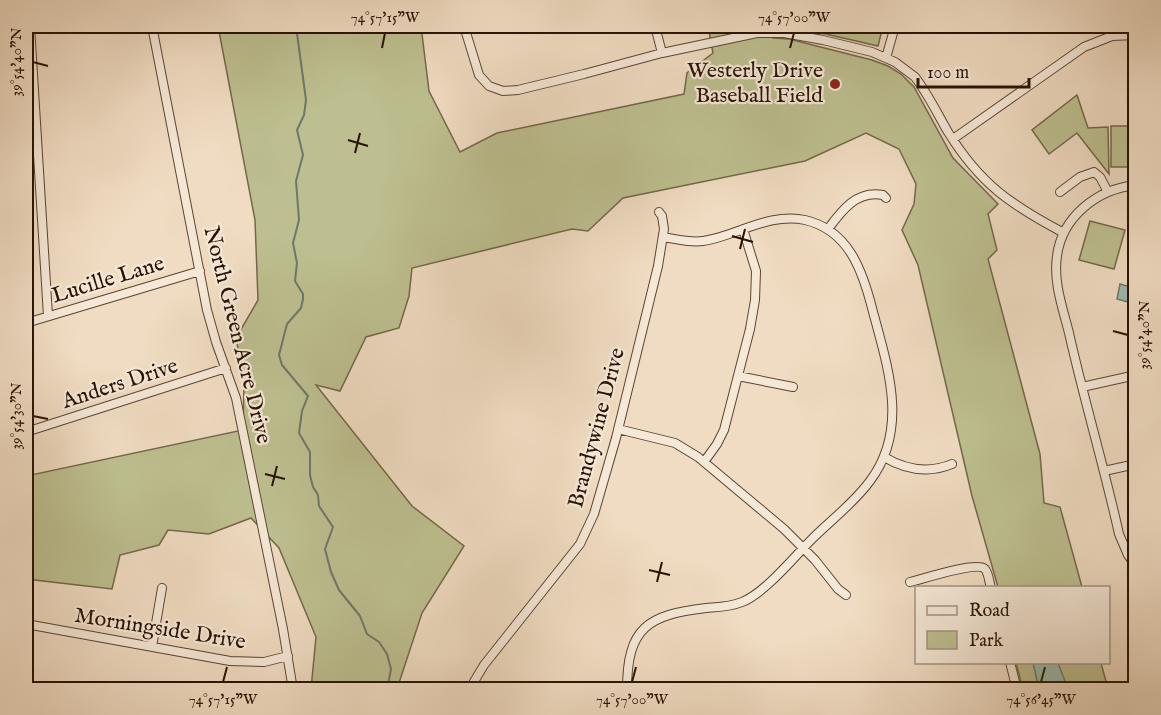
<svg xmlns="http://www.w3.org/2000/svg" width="1161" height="715" font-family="'IM FELL English',serif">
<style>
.green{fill:#bdbf90;stroke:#736849;stroke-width:1.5}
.water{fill:#9abcb1;stroke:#6d786b;stroke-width:1.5}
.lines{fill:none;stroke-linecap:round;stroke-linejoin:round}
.stream{stroke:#6d786b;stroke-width:2}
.street-casing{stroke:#5b4432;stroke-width:10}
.street{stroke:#f5e8d7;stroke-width:8}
.ticks{fill:none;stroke:#291202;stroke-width:2}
.poi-dot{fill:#8f2418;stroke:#f5e8d7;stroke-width:2}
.labels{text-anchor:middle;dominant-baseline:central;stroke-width:4.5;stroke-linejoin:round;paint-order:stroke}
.poi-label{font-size:22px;fill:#291202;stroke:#f5e8d7;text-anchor:end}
.street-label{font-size:22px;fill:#291202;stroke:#f5e8d7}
.neatline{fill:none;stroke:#291202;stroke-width:2}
.ticks-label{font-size:15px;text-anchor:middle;fill:#291202}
</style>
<rect width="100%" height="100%" fill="#f0dcc2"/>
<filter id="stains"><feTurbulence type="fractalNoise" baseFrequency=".00333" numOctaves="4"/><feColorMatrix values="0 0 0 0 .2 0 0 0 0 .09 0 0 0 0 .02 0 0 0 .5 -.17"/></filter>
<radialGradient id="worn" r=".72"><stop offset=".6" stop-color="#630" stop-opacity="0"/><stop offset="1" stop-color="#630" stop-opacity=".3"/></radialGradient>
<path class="green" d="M218 26H421L429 91 460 152 497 133 684 94 687 73 713 53 708 26H775L771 31 773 38 789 39 872 60 888 66 901 74 914 87 953 158 998 204 988 214 997 250 988 259 1040 454 1044 503 1060 507 1082 587H998L972 496 918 265 902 230 914 204 916 184 899 149 866 133 805 161 623 198 588 231 572 229 412 268 409 296 399 328 366 337 340 391 316 385 412 506 464 546 422 613 397 689H311L316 637 279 548 251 518 209 534 168 530 159 545 120 555 112 589 26 579V476L243 430 244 381 236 338 258 300 255 220Z
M791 26H883L878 46Z
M1077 95 1088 128 1108 127 1109 174 1077 133 1049 154 1032 130Z
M1111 126H1135V167H1111Z
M1090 221 1125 230 1114 269 1079 260Z
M1016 663H1101L1108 689H1023Z"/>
<path class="water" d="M1120 284 1135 288V304L1117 299Z
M1033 663H1058L1068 689H1039Z"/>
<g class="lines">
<path class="stream" d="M296 26 306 100 304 115 297 130 303 155 296 181 299 220 293 243 297 263 295 281 303 294V299L301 308 287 324 279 355 282 365 308 396 302 411 299 433 310 452V475L313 487 318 495 319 506 333 527 325 549 331 572 339 590 360 616 367 634 379 642 387 654 391 669 387 690"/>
<g class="street-casing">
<path id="street" d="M30 26 48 316
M152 26 207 310 216 342 236 398 283 629 293 690
M464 26 479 75 489 86 503 91 518 90 584 74 662 53 655 26
M662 53 757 33H784L823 40 872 52 895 62 915 77C928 94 937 113 948 132 980 184 1011 205 1064 233
M886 58 895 26
M953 139 1084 47 1112 36 1136 35
M1136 185C1097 189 1062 217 1057 256 1053 282 1063 309 1069 333 1084 400 1104 466 1119 534L1128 555 1136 566
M1060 192 1080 177 1094 172 1100 177 1108 192
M828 229C842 210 857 190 883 195L886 198
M26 323 200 271
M738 376 793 387
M1082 387 1136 375
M618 429 675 443 698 457 784 529 815 560 838 589 846 595
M26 432 226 368
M884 457C906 470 928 474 952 464
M704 462 717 444 724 430 750 329 755 300 756 271 743 229
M1104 471 1136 464
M910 582C923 579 977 561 985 569 989 574 989 582 991 588
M26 624 230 661 264 662 288 656
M152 647 162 588
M1010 662 1017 690
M469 690 484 665 580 544 594 514 616 438 658 266 664 229 662 216 659 212
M627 690C627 627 648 615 706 608 718 607 730 607 742 602 765 593 794 557 812 539 831 520 854 503 870 481 910 428 887 365 872 308 862 269 848 230 805 220 770 212 736 236 703 241 690 243 676 239 663 237"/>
</g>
<use href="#street" class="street"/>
</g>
<path class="ticks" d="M382 48 385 33M790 48 794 33M33 62 48 66M348 140 368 146M355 153 360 133M732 236 753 242M740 249 745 229M1113 331 1128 335M33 416 48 419M265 474 285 479M272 486 277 466M649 570 670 575M657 582 662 562M223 682 227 667M632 682 636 667M1041 682 1045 667"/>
<circle class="poi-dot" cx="835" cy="84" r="6"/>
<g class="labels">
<g class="poi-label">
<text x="823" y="71">Westerly Drive<tspan x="823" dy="25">Baseball Field</tspan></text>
</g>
<g class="street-label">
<text transform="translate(108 280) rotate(-17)">Lucille Lane</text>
<text transform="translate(237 335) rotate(76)">North Green Acre Drive</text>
<text transform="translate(120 384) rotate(-18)">Anders Drive</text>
<text transform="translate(597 428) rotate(-75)">Brandywine Drive</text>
<text transform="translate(160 629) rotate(9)">Morningside Drive</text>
</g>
</g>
<rect width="1161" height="715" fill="none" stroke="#f0dcc2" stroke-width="66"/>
<rect x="915" y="586" width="195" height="78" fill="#f5e8d7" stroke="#a39282" stroke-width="1.5"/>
<rect x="927" y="606" width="30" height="9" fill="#f5e8d7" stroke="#a39282" stroke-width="1.5"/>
<text x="969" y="616" font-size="18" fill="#291202">Road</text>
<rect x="927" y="631" width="30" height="18" fill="#bdbf90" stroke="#a39282" stroke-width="1.5"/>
<text x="969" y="646" font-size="18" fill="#291202">Park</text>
<path d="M918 78v9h111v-9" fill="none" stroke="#291202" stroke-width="3"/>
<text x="927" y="78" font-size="18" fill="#291202" stroke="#f5e8d7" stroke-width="4.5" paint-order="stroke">100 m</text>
<rect x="33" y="33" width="1095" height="649" class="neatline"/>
<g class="ticks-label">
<text x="385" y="22">74°57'15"W</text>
<text x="794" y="22">74°57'00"W</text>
<text transform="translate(16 62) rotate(-90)" y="5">39°54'40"N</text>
<text transform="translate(1144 335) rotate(-90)" y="5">39°54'40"N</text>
<text transform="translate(16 416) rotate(-90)" y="5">39°54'30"N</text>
<text x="223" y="704">74°57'15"W</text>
<text x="632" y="704">74°57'00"W</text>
<text x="1041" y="704">74°56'45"W</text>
</g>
<rect width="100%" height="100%" filter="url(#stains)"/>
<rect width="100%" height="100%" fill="url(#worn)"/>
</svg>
